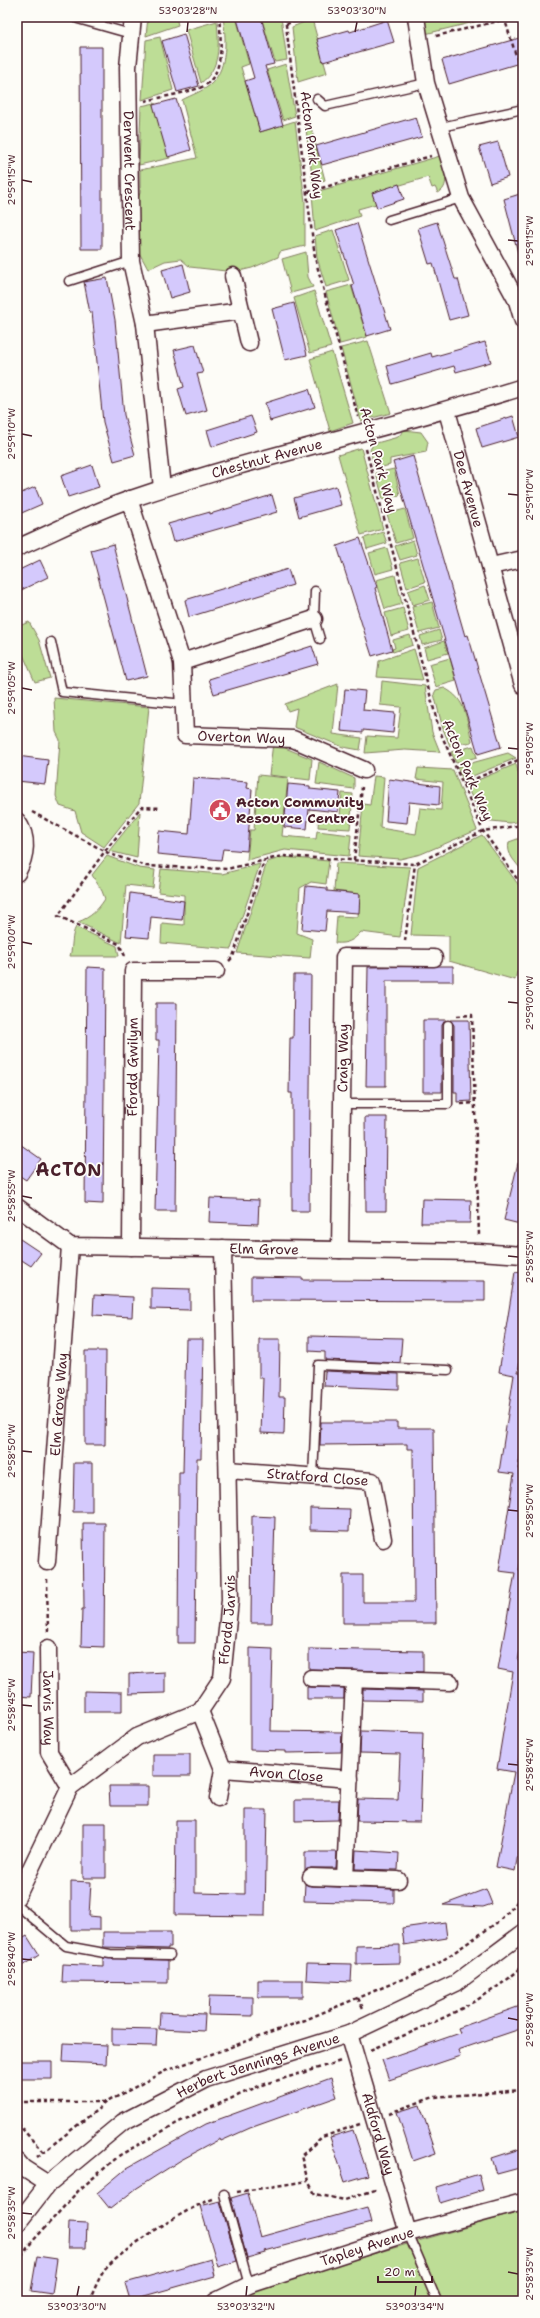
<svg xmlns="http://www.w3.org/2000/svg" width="540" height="2318" font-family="'Shantell Sans',sans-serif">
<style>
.green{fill:#bddd96;stroke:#847e60}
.building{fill:#d4c9fc;stroke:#4a1f2b}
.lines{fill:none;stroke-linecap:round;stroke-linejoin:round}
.service-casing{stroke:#4a1f2b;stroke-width:11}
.minor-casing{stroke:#4a1f2b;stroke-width:19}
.path{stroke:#4a1f2b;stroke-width:2.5;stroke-dasharray:4 3;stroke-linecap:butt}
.service{stroke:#fdfcf7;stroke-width:8}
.minor{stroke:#fdfcf7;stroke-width:16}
.ticks{fill:none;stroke:#4a1f2b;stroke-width:1.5}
.labels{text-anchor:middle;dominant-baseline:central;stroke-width:3.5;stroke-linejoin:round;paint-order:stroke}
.street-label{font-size:14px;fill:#4a1f2b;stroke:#fdfcf7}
.poi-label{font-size:14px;font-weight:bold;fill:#4a1f2b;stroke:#fdfcf7;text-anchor:start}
.district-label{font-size:18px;font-weight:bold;letter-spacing:1px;fill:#4a1f2b;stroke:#fdfcf7}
.neatline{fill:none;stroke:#4a1f2b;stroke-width:1.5}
.ticks-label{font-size:10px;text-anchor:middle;fill:#4a1f2b}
</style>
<rect width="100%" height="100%" fill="#fdfcf7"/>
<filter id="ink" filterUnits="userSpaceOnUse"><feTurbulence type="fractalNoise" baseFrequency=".025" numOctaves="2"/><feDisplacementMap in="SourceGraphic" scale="8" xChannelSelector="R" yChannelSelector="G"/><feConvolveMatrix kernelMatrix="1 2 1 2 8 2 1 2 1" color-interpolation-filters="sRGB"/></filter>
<g filter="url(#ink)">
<path class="green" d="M148 17H176L178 25 146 36Z
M223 17H236L249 64 241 67 260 132 295 121 305 202V246L280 252 278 257 252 268 235 272 190 267 181 259 165 261 148 269 136 247 139 224 135 206 140 193V170L197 158 182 100C191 95 206 90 212 83 228 67 226 37 223 17Z
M261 17H281L287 60 275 62Z
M424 17H495L425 34Z
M312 19 327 73 298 82 292 27Z
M217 21C219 45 221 68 201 83L186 30Z
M160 37 173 90 142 100 146 40Z
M286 64 295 116 283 120 267 70Z
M155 103 170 158 139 165 141 106Z
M309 120 325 180 313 184 305 122Z
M440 156C443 167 452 186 438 193L435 187 432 188 428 177 373 193 376 204 358 209 360 216 315 231 312 193Z
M333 230 349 280 326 287 317 258 315 236Z
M306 252 308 277 313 287 291 293 282 259Z
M351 285 367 337 340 344 326 292Z
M314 291 331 347 310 353 294 298Z
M368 341 391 413 361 421 341 348Z
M332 352 353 423 330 431 310 359Z
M404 430 421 432 428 442 426 452 390 459V465L375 469 370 450 373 444 398 437Z
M361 448 383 529 361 535 338 455Z
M394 469 400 495 383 499 376 473Z
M405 509 413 538 396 543 387 514Z
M383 532 387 543 367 549 364 538Z
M413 540 417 555 400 560 395 546Z
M387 548 393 569 375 574 369 553Z
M418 558 425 582 407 588 400 563Z
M395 575 402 604 385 609 376 580Z
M425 585 430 600 412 605 408 591Z
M432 602 439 628 419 633 412 607Z
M403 608 409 631 391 636 385 613Z
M17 622 19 626 29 622 39 640 50 678 35 682 17 641Z
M439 630 442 640 422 645 420 636Z
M410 635 413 645 393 652 392 649 395 648 393 640Z
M444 641 448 653 427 659 424 648Z
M414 649 423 680 377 677 379 661Z
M450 658 456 681 436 687 429 664Z
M382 681 425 686 432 732 440 752 405 750 365 753 367 736 397 738 401 707 380 705Z
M338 684 333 734 362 738 360 750 343 747 294 727 297 708 288 711 285 704Z
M444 688C467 699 466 719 472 741L468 744 463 743 450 746 443 729 434 694 436 690Z
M54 698 149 707 139 803 104 847 81 832 75 811 60 806 56 796 60 740 56 732Z
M273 743 312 759 310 780 269 775Z
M473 746 477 757 456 763 451 752Z
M508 753 516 758 463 780 457 767Z
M319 762 354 778V789L316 784Z
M516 764 523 791V821L510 823 483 820 466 785Z
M418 768 453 770 477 830 421 854 400 859 358 856 363 804 370 805 374 776 384 777 380 828 416 834 420 808 441 810 443 782 416 779Z
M258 775 288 778 282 836 316 839 317 831 351 835 349 856 285 850 247 860 250 830H254Z
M342 793 353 794 350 829 318 827 319 815 340 816Z
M140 812 137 858 109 851Z
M482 835 523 891V973L517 972 515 980 449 961V936L411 935 418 867Z
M523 837V872C516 862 506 855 509 842Z
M107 856 139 868 155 870 153 888 126 885 121 943 78 922C91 917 97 911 105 899L102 891 92 875Z
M283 857 329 861 326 884 311 882 300 888 297 933 312 939 310 958 237 953 267 862Z
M336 863 410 867 400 937 361 932C353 941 347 944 335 943L337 916 358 917 360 894 334 891Z
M260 864 231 949 161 943 162 923 184 925V895L158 892 161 869 222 874Z
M76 927 117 946 119 956H70C73 947 71 935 76 927Z
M523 2211V2301H242L254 2291 264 2285Z"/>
<path class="building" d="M244 17H261L274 64 265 66 283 125 260 132 245 81 254 78 237 19Z
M387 20 394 42 323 62 317 39 349 30 350 32Z
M184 34 199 86 177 92 162 41Z
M523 37V62L449 84 442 60Z
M80 47H102V249H81Z
M176 99 191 150 168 157 153 105Z
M416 117 422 137 322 165 316 146Z
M498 142 508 177 490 183 479 147Z
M399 184 404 199 377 208 372 193Z
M523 193V252L518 253 504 199Z
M437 222 455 279H458L468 315 449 320 433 263 429 264 418 228Z
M357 223 390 329 367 336 352 286 354 285 336 230Z
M183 264 190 292 170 298 162 270Z
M107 278 115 320 124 415 135 455 114 461 103 422 92 312 90 313 84 282Z
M294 303 307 355 285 360 272 309Z
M485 342 491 362 456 372 454 366 392 384 387 366 431 353 432 357Z
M195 345 203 373 197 374 207 410 186 416 178 389 184 387 174 350Z
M309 389 315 407 270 421 265 403Z
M251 416 257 432 212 447 207 430Z
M513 416 519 437 482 448 476 428Z
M413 456 465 636 468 635 501 747 478 754 393 462Z
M92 465 99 487 68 497 61 476Z
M336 486 341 505 299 517 294 498Z
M35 487 42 504 17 515V495Z
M272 495 277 512 173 542 168 524 210 512V514Z
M360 538 377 587 375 588 392 650 372 656 337 546Z
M113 544 147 676 126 681 91 550Z
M40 560 48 577 17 592V571Z
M288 569 293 585 189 617 185 600Z
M312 646 318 664 214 694 209 679Z
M345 689 365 691 363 710 395 713 393 733 363 730V733L341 731Z
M17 756 48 760 45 784 17 781Z
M193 778 248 782 247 788 252 789 247 851 223 849 221 860 157 854 159 831 189 834Z
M389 779 440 786 439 805 409 802 407 823 386 821Z
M288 784 310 786V789L340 792 338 812 309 809 307 829 284 827Z
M306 886 327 888V891L360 894 359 913 327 911 325 931 302 929Z
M130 893 184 901 182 920 151 917 149 938 126 936Z
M439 966H453V981H386V1086H366L368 967Z
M87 967 105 968 103 1204 85 1203Z
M294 975H311L309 1211H292V1093H289L290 1038H293Z
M156 1003H177L175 1211H155L159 1040H156Z
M423 1020H446L442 1025V1092H423Z
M450 1020H469L471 1101 457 1102V1092H454V1025Z
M365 1117H387L386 1211H366Z
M17 1142 41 1159 26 1180 17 1174Z
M518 1163 523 1164V1212L520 1224 504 1220Z
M210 1198 259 1200 258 1224 209 1222Z
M422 1199 471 1200 470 1223H421Z
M17 1237 41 1253 31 1266 17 1257Z
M515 1272 523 1273V1344L518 1372H523V1438L518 1469H523V1546L519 1570H523V1634L518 1661H523V1735L518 1763H523V1825L515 1871 496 1867 514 1772 497 1769 513 1672 498 1669 515 1573 499 1571 514 1474 499 1472 514 1375 499 1372Z
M251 1277 303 1278V1280L485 1281V1301L251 1300Z
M151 1288 190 1289V1310L151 1309Z
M94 1295 133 1297 132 1317 93 1315Z
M309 1336 402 1338 400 1363 325 1360V1352L309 1351Z
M186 1339H203L201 1458H197L195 1643H178L179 1472H183Z
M259 1339H280L279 1397H285L284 1434 261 1433 263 1378H259Z
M85 1351H106L105 1445H85Z
M325 1371 399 1374V1389L324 1386Z
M321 1422H397V1428H434L436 1623H343V1575H363V1602H414L413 1449H407V1444L320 1445Z
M74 1463H92V1512H73Z
M310 1508 350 1509 349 1531 310 1530Z
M252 1516 275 1517 272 1623H251Z
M83 1523H105L104 1647 81 1646 82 1609H84Z
M250 1648 273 1649 271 1731 342 1732 341 1752 286 1753V1751L250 1750Z
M309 1649 423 1651V1672L309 1669Z
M17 1652 33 1653 31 1697 17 1696Z
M165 1672V1693L129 1694V1674Z
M307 1687 344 1688V1699H307Z
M363 1689 423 1691V1701L363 1700Z
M84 1691 122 1692V1712H84Z
M361 1731 423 1733 420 1822 357 1821 358 1799 398 1800 400 1754 360 1753Z
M153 1754H190V1776H153Z
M109 1786H148V1806H110Z
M295 1800H339L338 1820 295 1821Z
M245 1810H267L265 1916 175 1915 176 1820H195V1893L245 1894Z
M83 1823H106V1878H83Z
M356 1850 399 1853 398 1870 355 1869Z
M305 1852H337L336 1868H311L305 1870Z
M71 1881 91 1882 89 1916 100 1917V1930H71Z
M305 1884 311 1886 394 1889V1903L304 1901Z
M486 1889 492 1904 483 1907 443 1905Z
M445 1922 447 1938 404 1945 402 1928Z
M103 1932H171V1947H168V1949L103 1947Z
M27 1936 39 1955 17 1969V1942Z
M400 1945V1963L356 1964V1946Z
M103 1958 168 1960V1983L62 1982 63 1964 103 1966Z
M307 1963 352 1964 351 1982 306 1980Z
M258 1980H303V1997H258Z
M209 1996 253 1997V2016L208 2015Z
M523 2005V2028L458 2050 460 2056 389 2080 382 2060 460 2033 458 2028Z
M160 2012 205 2014 204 2031 159 2029Z
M112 2028 157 2029 156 2046 112 2045Z
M64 2043 107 2045 106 2064 63 2062Z
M17 2061H52V2079H17Z
M331 2078 337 2097 250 2128 221 2141 220 2139 181 2160 137 2188 110 2209 97 2193 127 2168 206 2124Z
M420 2105 436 2153 413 2161 397 2112Z
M353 2130 368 2175 345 2182 330 2137Z
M523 2148V2167L497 2174 492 2158Z
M479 2174 483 2190 440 2203 436 2187Z
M248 2193 260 2237 367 2207 371 2223 264 2251 265 2253 247 2258 231 2198Z
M220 2201 237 2261 218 2267 200 2206Z
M69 2222 87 2223 86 2248H68Z
M37 2256 57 2259 52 2294 31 2291Z
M211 2259 215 2276 130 2300 125 2283Z"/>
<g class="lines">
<g class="service-casing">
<path id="service" d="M78 19 131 34
M317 99 325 106 426 83
M441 127 523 109
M389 220 461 198
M69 281 131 261
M315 591 314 619 320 639
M51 642 62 692 184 704
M342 1104H448V1025
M313 1477 318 1365 448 1370
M17 1905 66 1946 110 1954 170 1955
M224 2194 249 2285
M408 2233 437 2301"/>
</g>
<g class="minor-casing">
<g id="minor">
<path id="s1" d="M133 17 128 67 131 261 145 324 162 488"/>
<path d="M416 17 426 83 461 198 517 301 523 321"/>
<path d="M233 276 249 343"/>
<path d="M145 324 241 311"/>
<path id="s2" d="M447 411 523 685"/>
<path id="s3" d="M129 499 182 662 185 735 293 739 364 770"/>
<path id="s4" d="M17 548C54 532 92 512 131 499 260 455 393 428 523 387"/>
<path d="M491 566 523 559"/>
<path d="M182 662 314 619"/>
<path d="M17 821C29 837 26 856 17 873"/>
<path id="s5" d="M17 1207 70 1246 479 1252 523 1255"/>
<path id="s6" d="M131 1247 133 971H216"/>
<path id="s7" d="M340 1250 344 957 434 958"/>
<path id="s8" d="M228 1470 372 1481 383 1539"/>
<path id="s9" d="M47 1562 70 1246"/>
<path id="s10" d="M48 1648 49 1752 70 1787"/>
<path d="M311 1678 450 1682"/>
<path id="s11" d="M200 1711 223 1769 350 1779"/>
<path d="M218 1798 223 1769"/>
<path d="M311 1877 398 1880"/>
<path d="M345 1878 354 1679"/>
<path id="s12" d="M17 1897 70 1787 137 1737 200 1711 222 1678 230 1600 223 1248"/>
<path id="s13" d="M349 2034 408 2233"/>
<path d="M17 2161 23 2168 48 2184"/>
<path id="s14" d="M17 2224 48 2184 123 2122 206 2079 349 2034 456 1983 523 1933"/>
<path id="s15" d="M216 2301 249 2285 408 2233 523 2202"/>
</g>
</g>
<path class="path" d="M285 17 315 258 358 417
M504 17 523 78
M286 24 309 17
M436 36 515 17
M145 101C157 98 196 91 204 86 225 73 221 38 219 17
M308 192 431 156
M366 449 439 729 483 831 523 887
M463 784 523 758
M32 812 110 854 146 866 227 869 283 856 415 864 483 831 523 825
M354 860 362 787
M405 941 415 864
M125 956 119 944 58 916 105 851 141 807 161 808
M229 961 233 957 264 861
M457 1016 472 1015 479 1236
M461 1104 475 1103
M47 1579 48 1632
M358 1998 363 2008
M370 2050C423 2027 480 2006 523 1966
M17 2102H106
M389 2113 434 2097 523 2090
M17 2123 43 2152
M360 2124 322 2137 301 2156 308 2181 315 2194 345 2200 378 2189
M37 2157 107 2102 165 2071 305 2020 436 1965 499 1921 514 1906 523 1893
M237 2192 308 2181
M17 2262 31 2243 79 2190 120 2155 179 2122 259 2086 341 2061
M89 2301C94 2291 98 2279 104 2271 122 2249 186 2208 213 2199"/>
<use href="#service" class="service"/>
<use href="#minor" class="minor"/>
</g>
</g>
<path class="ticks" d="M187 32 188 22M355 32 357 22M22 180 32 182M508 240 518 241M22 434 32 436M508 494 518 495M22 688 32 690M508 748 518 749M22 942 32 944M508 1002 518 1003M22 1196 32 1198M508 1256 518 1257M22 1451 32 1452M508 1510 518 1511M22 1705 32 1706M508 1764 518 1765M22 1959 32 1960M508 2018 518 2020M22 2213 32 2214M508 2272 518 2274M77 2296 79 2286M246 2296 247 2286M415 2296 416 2286"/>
<defs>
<g id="civic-disc" transform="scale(1.15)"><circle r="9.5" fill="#d1495b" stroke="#fdfcf7"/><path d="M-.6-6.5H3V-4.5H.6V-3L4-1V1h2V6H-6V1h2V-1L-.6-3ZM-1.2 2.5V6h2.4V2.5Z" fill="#fff"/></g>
</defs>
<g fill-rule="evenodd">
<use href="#civic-disc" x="220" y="810"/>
</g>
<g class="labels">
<g class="street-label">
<text transform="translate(312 145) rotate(83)">Acton Park Way</text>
<text stroke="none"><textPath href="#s1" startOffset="154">Derwent Crescent</textPath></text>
<text stroke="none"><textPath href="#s4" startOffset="266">Chestnut Avenue</textPath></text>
<text transform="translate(379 460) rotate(75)">Acton Park Way</text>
<text stroke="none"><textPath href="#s2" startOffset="81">Dee Avenue</textPath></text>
<text stroke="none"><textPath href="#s3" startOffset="301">Overton Way</textPath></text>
<text transform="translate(468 770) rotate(67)">Acton Park Way</text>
<text stroke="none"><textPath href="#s7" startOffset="192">Craig Way</textPath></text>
<text stroke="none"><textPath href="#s6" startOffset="180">Ffordd Gwilym</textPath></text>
<text stroke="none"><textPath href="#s5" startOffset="260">Elm Grove</textPath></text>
<text stroke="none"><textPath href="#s9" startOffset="158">Elm Grove Way</textPath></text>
<text stroke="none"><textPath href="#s8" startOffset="90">Stratford Close</textPath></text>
<text stroke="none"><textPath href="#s12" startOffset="372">Ffordd Jarvis</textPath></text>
<text stroke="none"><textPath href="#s10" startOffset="60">Jarvis Way</textPath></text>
<text stroke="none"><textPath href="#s11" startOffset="126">Avon Close</textPath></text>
<text stroke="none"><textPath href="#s14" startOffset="295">Herbert Jennings Avenue</textPath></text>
<text stroke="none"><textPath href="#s13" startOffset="104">Aldford Way</textPath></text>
<text stroke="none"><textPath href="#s15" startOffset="161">Tapley Avenue</textPath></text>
</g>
<g class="poi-label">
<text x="236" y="802">Acton Community<tspan x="236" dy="16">Resource Centre</tspan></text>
</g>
<g class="district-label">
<text x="69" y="1170">ACTON</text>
</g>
</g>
<rect width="540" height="2318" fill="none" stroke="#fdfcf7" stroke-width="44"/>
<path d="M378 2276v6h54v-6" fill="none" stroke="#4a1f2b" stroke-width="2"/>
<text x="384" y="2276" font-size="12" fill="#4a1f2b" stroke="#fdfcf7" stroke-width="3" paint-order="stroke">20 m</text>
<rect x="22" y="22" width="496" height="2274" class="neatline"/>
<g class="ticks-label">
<text x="188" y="14">53°03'28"N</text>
<text x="357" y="14">53°03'30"N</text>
<text transform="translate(11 180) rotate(-90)" y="4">2°59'15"W</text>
<text transform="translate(529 241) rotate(-90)" y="4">2°59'15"W</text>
<text transform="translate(11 434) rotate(-90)" y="4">2°59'10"W</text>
<text transform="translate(529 495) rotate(-90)" y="4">2°59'10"W</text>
<text transform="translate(11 688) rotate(-90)" y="4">2°59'05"W</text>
<text transform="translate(529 749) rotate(-90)" y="4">2°59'05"W</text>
<text transform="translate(11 942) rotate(-90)" y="4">2°59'00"W</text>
<text transform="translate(529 1003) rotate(-90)" y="4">2°59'00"W</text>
<text transform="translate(11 1196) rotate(-90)" y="4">2°58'55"W</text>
<text transform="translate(529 1257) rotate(-90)" y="4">2°58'55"W</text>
<text transform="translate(11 1451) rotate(-90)" y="4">2°58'50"W</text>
<text transform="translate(529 1511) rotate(-90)" y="4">2°58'50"W</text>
<text transform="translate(11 1705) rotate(-90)" y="4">2°58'45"W</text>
<text transform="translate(529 1765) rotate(-90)" y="4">2°58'45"W</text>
<text transform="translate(11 1959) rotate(-90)" y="4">2°58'40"W</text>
<text transform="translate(529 2020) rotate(-90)" y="4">2°58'40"W</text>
<text transform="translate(11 2213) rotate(-90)" y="4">2°58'35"W</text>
<text transform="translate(529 2274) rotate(-90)" y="4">2°58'35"W</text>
<text x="77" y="2310">53°03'30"N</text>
<text x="246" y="2310">53°03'32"N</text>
<text x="415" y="2310">53°03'34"N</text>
</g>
</svg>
